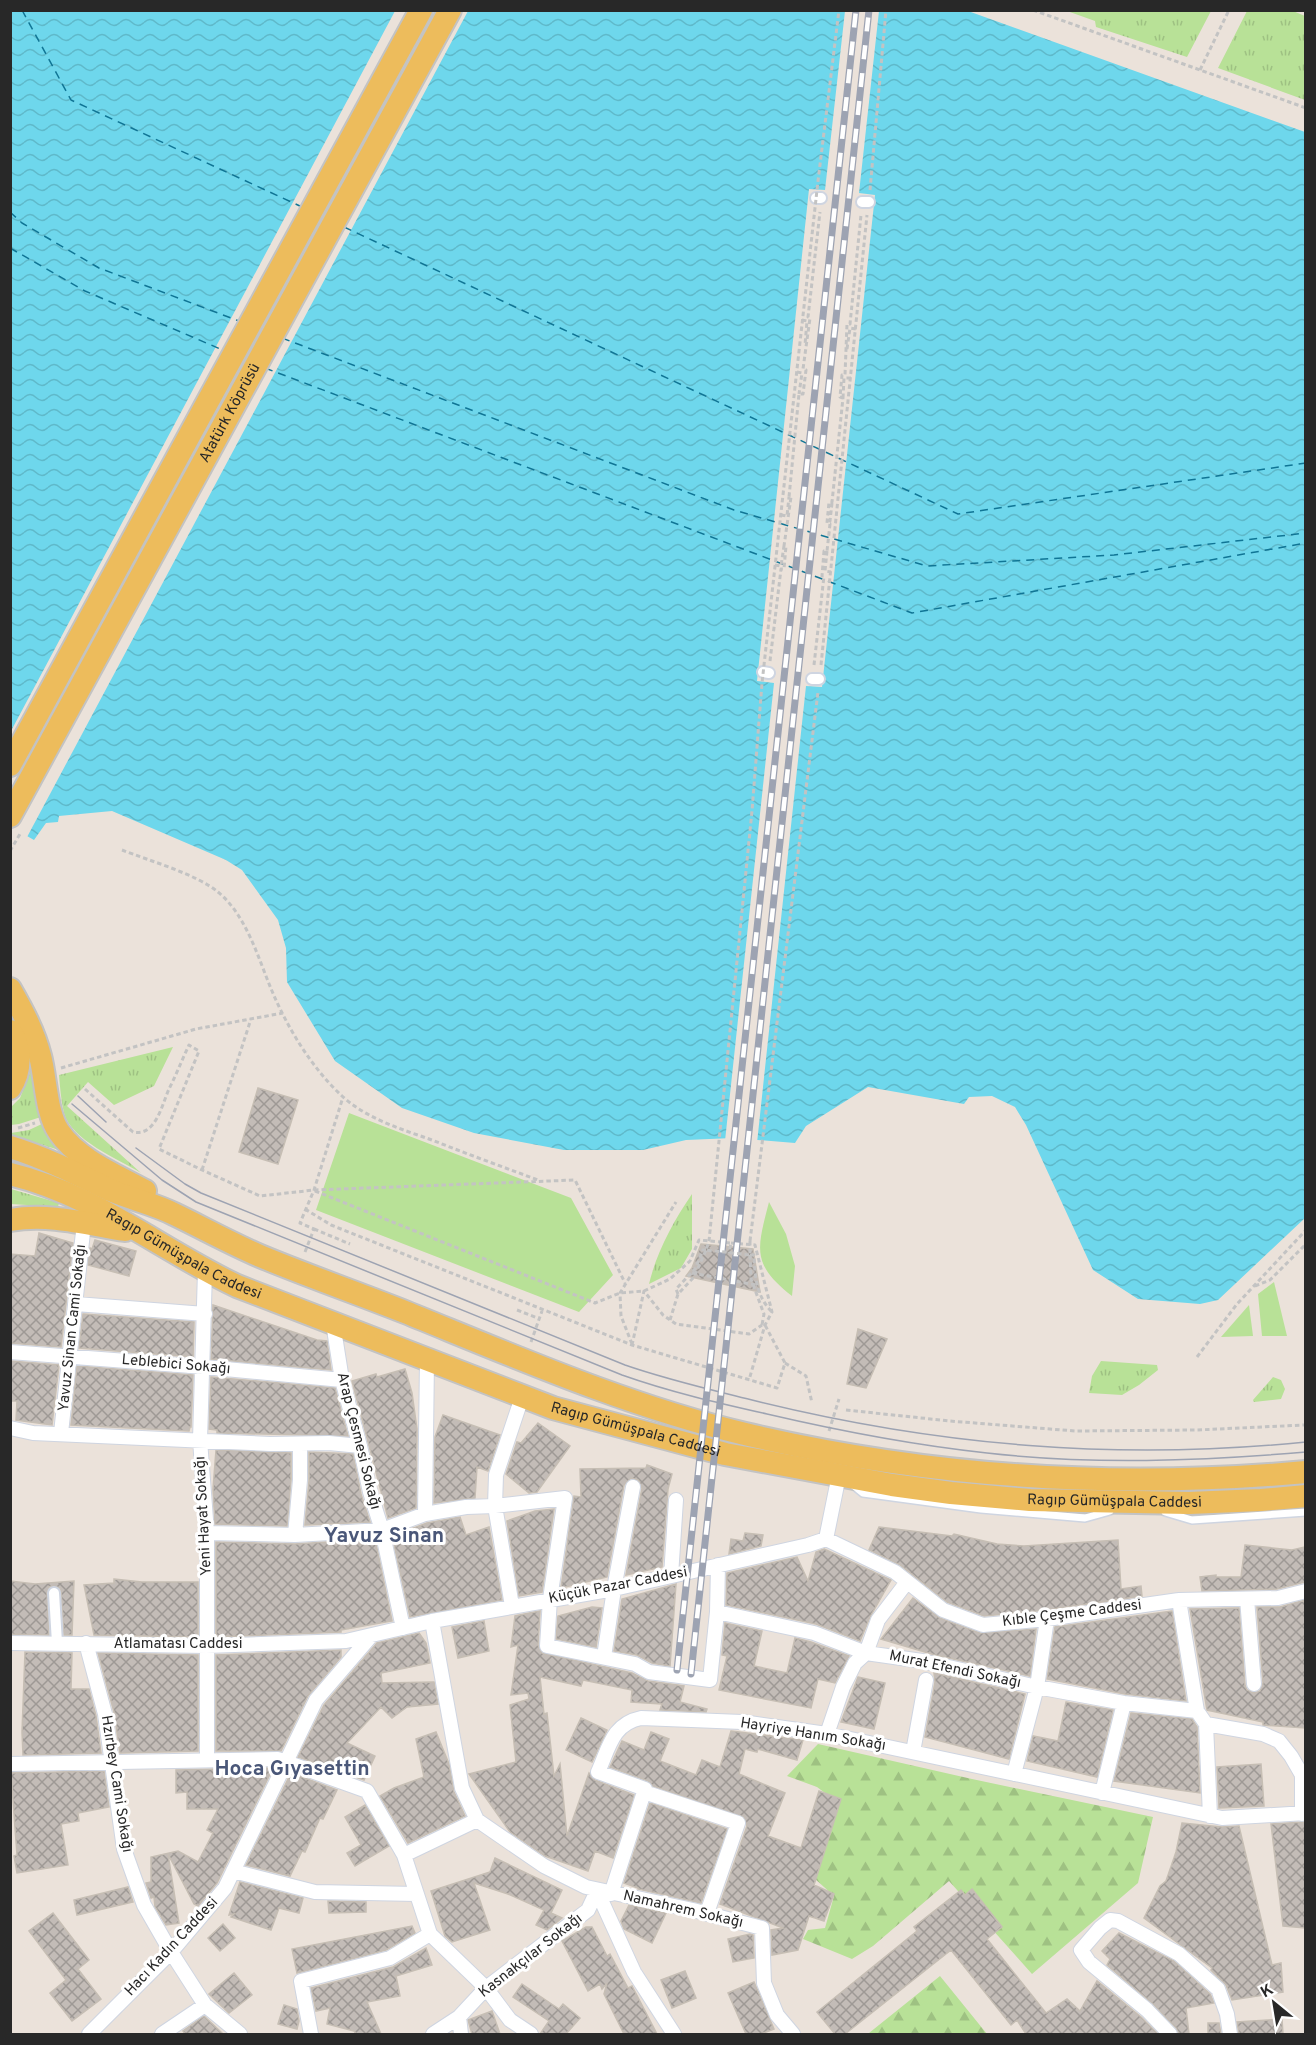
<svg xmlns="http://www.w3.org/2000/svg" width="1316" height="2045" font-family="Overpass,sans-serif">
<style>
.grass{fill:url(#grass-tufts)}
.forest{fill:url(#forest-firs)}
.park{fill:#b8e197}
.water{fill:url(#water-waves)}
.pier{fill:#ebe2da}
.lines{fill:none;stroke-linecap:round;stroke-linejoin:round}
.ferry{stroke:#107595;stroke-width:1.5;stroke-dasharray:8 6;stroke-linecap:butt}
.building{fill:url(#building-cross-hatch);stroke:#c6beb4;stroke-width:1.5}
.service-casing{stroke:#cfd5e1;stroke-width:10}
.pedestrian-casing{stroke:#cfd5e1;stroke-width:14}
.minor-casing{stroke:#cfd5e1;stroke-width:16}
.primary-casing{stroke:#c3c3c3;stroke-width:26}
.path{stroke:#c3c3c3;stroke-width:3;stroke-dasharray:4.5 3;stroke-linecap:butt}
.service{stroke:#fff;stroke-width:7}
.pedestrian{stroke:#fff;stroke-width:10}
.minor{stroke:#fff;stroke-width:14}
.primary{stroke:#edbc5c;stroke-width:22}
.tram{stroke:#9da3b2;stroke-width:1.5}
.rail-casing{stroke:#9da3b2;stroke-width:7}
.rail{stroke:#fff;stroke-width:4.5;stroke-dasharray:14;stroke-linecap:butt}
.path-bridge{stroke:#c3c3c3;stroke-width:3;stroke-dasharray:4.5 3;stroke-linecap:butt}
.labels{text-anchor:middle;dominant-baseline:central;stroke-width:6;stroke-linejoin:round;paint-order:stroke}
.street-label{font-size:15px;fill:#282828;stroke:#fff}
.district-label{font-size:21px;font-weight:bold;fill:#4a5778;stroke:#fff}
</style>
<defs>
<pattern id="grass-tufts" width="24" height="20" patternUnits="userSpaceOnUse" patternTransform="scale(1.5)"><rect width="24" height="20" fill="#b8e197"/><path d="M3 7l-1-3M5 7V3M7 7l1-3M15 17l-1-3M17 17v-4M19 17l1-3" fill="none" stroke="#9ec182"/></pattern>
<pattern id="forest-firs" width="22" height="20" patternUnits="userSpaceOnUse" patternTransform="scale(1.5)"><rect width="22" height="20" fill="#b8e197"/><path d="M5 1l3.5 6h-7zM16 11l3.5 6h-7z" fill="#9ec182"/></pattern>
<pattern id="water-waves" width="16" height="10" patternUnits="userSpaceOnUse" patternTransform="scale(1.5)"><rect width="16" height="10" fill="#6ed7ec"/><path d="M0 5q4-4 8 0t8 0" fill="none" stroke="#5fb9ca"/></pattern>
<pattern id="building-cross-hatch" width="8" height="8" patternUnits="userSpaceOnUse" patternTransform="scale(1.5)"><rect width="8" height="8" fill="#c3bcb7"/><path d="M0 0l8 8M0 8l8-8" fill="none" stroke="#9e9995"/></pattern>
</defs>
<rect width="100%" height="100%" fill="#ebe2da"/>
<path class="grass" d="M1067 11H1211L1187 57 1096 27 1095 21Z
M1247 11H1293L1305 16V100L1218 68Z
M173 1047 154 1086 114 1105 88 1082 67 1106 141 1173C118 1159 71 1140 64 1113 61 1101 60 1087 59 1075Z
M32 1068 41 1117 19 1124 11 1125 10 1108 20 1098Z
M44 1123 48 1135 59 1150 11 1135V1133L29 1130Z
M11 1189 59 1203 58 1207 11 1204Z
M692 1194V1249L681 1268 649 1284C657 1251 673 1222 692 1194Z
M1101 1361 1157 1365 1158 1370 1139 1385 1122 1395 1089 1393 1092 1376Z
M1273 1377 1281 1380 1285 1389 1281 1399 1254 1402 1253 1400Z"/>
<path class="forest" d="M818 1744 972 1779 1153 1817 1138 1883 1032 1974 949 1881 873 1946 852 1959 803 1939 808 1930 825 1928 834 1896 814 1878 837 1802 817 1787 787 1776Z
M940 1976 987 2034H870L869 2033Z"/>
<path class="park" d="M349 1113 571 1198 613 1275 579 1312 316 1210Z
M769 1202 786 1234 795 1266 792 1296C751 1264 757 1249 769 1202Z
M1274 1282 1287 1336H1262L1258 1294Z
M1249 1305 1253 1336 1221 1337Z"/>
<path class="water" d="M11 11H968L1305 132V1218L1218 1300 1200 1304 1138 1299 1093 1270 1026 1125 1015 1107 992 1096 969 1097 964 1104 868 1087 806 1126 795 1143 733 1138 686 1140 643 1150H564L474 1133 402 1108 335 1061 287 982 286 948 278 920 242 870 226 860 112 811 59 816 58 822 46 823 34 840 11 827Z"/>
<path class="pier" d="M395 11H468L26 839 10 830 11 731Z
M845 11H879L859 193 875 195 822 687 806 686 757 1143 725 1141 774 683 757 681 809 189 825 190Z"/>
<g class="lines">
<path class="ferry" d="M22 10 71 100 302 207
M10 212 22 223 99 268 239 321
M344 227 958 514 1306 463
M10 248 85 291 225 351
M282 338 734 510 927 566 1114 555 1306 533
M265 368 912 613 1306 543"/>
</g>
<path class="building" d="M258 1088 298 1100 278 1164 239 1152Z
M39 1233 73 1243 61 1347 10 1343V1254L35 1256Z
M95 1240 136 1251 129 1276 88 1265 90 1248 92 1249Z
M701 1244 753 1249 760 1292 686 1276 692 1268Z
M213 1305 317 1340 327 1341 331 1370 211 1359Z
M83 1314 194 1322 193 1357 79 1348Z
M858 1329 887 1339 866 1388 847 1384Z
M10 1361 59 1365 52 1425 16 1420 17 1401H10Z
M77 1366 193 1375 191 1427H190L189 1431 71 1425Z
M405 1369 412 1393 417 1429 416 1508 388 1518 352 1381 376 1374 377 1377Z
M211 1377 335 1388 348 1436 217 1433V1430L209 1429Z
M443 1415 500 1435 488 1471 477 1467 475 1498 434 1503 435 1437Z
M538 1423 570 1446 537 1492 529 1493 506 1474 517 1442 521 1443Z
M216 1450 291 1453V1480L287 1526 215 1524 213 1489Z
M309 1452 353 1454 361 1494 370 1522 305 1525 309 1481Z
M647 1465 672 1474 668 1489 662 1567 626 1575 642 1488 638 1480 631 1478 624 1485 607 1577 561 1588 574 1496 581 1497 580 1469 646 1468Z
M554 1509 542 1592 519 1596 507 1521 535 1511Z
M460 1517 466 1535 489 1527 502 1600 410 1617 392 1536 427 1523Z
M879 1527 952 1536 954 1534 997 1544 1024 1546 1118 1540 1121 1589 1141 1586 1142 1596 1046 1610 984 1616 947 1602 900 1565 869 1550Z
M745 1533 763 1535 761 1546 729 1554 731 1539 743 1541Z
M375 1539 392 1621 341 1630V1632L216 1637V1542L295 1544Z
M1245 1545 1292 1550 1305 1547V1582L1277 1589 1202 1591 1200 1577 1216 1575V1577H1241Z
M824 1549 891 1580 870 1617 860 1641 816 1624 726 1605 727 1573 797 1557 808 1581 816 1552Z
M114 1579 142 1582H198V1637L94 1635 84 1585 114 1583Z
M10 1581 35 1584 74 1581 72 1635H64L61 1592 60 1588 54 1586 49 1587 47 1593 49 1635 10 1634Z
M676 1584 670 1666 652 1663 637 1655 614 1651 622 1599Z
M913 1598 940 1618 980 1633 1036 1629 1030 1676 935 1655 881 1639Z
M1305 1600V1728L1263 1725V1722L1207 1710 1190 1609 1239 1608 1245 1685 1247 1690 1254 1693 1260 1691 1263 1683 1257 1607H1280Z
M592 1607 602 1608 596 1647 556 1639 558 1616Z
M540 1611 538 1645 542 1653 632 1673 648 1681 684 1686 680 1702 707 1709 706 1712 660 1710 662 1704 631 1702 632 1690 583 1680 581 1686 540 1677 544 1714 547 1713 554 1776 560 1764 567 1836 589 1773 595 1780 634 1795 613 1858 595 1851 588 1871 545 1856 510 1832 469 1774 516 1762 510 1705 529 1699 528 1693 511 1695 518 1645 511 1647 515 1616Z
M1172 1611 1186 1701 1125 1694 1047 1679 1055 1627Z
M484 1621 489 1651 458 1658 452 1627Z
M725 1623 762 1631 754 1666 787 1673 795 1638 811 1642 849 1656 835 1683 818 1679 811 1708 719 1690 727 1656 722 1655Z
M419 1633 426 1643 430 1663 381 1673 382 1683 434 1682 438 1704 407 1707 392 1718 381 1707 347 1743 375 1756 364 1780 298 1757 324 1705 377 1643Z
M341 1650V1657L308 1696 281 1751H216V1655Z
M25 1652 72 1653 71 1689H89L96 1716 101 1753 23 1755 22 1732Z
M98 1653 198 1655V1751L120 1753 114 1712Z
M934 1673 1025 1694 1009 1759 925 1737 935 1682Z
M858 1677 885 1683 874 1729 841 1722Z
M1066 1702 1113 1710 1097 1777 1027 1761 1033 1736 1058 1741Z
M1131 1713 1192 1719 1197 1727 1200 1793 1114 1781Z
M581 1718 607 1730 592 1762 566 1750Z
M731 1731 803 1740 797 1760 758 1749 757 1752 745 1749 739 1774 785 1793 768 1836 801 1848 819 1791 841 1799 814 1885 834 1894 824 1921 809 1916 798 1950 772 1955 771 1930 783 1928 720 1904 747 1826 744 1817 653 1786 648 1781 610 1767 622 1741 644 1750 651 1732 669 1739 660 1761 696 1775 702 1760 720 1767Z
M436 1732 449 1764 454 1792 465 1816 408 1843 380 1796 394 1788 424 1777 416 1739Z
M1261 1764 1264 1806 1219 1808 1217 1767Z
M273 1768 217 1883 198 1906 194 1904 168 1854 179 1923 166 1925 155 1907 154 1897 151 1898 146 1883 151 1882V1857L178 1851 198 1862 213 1833 207 1830 218 1809H187V1792L176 1793V1770Z
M104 1771 109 1807 78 1813 79 1821 61 1824 68 1865 17 1873 14 1856 17 1855 11 1773Z
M291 1773 337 1790 323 1819 320 1818 305 1852 302 1851 290 1876 246 1865Z
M650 1803 727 1829 701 1903 638 1889V1888L624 1883Z
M365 1805 389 1846 355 1866 347 1853 361 1845 345 1817Z
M1305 1822V1928L1283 1926 1271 1824Z
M1182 1823 1222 1827 1239 1826 1272 1965 1281 1963 1283 1992 1232 2000 1226 1985 1211 1970 1212 1968 1144 1918 1160 1886 1166 1881 1176 1852Z
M495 1858 562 1890 551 1913 562 1918 547 1930 536 1925 544 1910 508 1894 474 1883 490 1930 452 1942 445 1936 431 1891 490 1872Z
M240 1882 303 1898 299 1913 279 1908 271 1930 231 1917 234 1914 229 1915Z
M128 1887 133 1902 77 1915 74 1900Z
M972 1889 1002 1927 987 1939 1046 2013 1067 1999 1080 2011 1097 1981 1141 2017 1158 2034H1026L1017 2020 1011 2025 951 1950 845 2034H835L817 2012 917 1931 914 1927 961 1890 965 1895Z
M328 1901 366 1902V1912L329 1913Z
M629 1905 666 1913 652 1943 624 1929 621 1921Z
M53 1913 89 1960 78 1969 101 1999 72 2021 50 1993 66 1980 29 1931Z
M223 1924 235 1938 220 1951 208 1938Z
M412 1926 415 1933 386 1950 297 1973 292 1949Z
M586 1927H592L607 1956 610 1954 628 1988 632 1986 657 2034H624L604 1994 607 1983 602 1989 600 1984 588 1991 562 1941Z
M1119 1933 1174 1961 1210 1994 1214 2003 1186 2008 1189 2034H1179L1176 2028 1153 2004 1107 1965 1110 1959 1102 1951Z
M750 1934 753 1935 754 1958 733 1962 728 1939Z
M426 1948 432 1965 396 1976 400 1996 367 2002 381 2034H356L354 2031 327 2024 330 2008 316 2011 311 1988 393 1967Z
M685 1971 696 1998 672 2008 661 1980Z
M234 1973 252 1995 229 2013 209 1994Z
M754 1982 774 2029 761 2034H746L728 1993Z
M522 1984 559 2009 563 2004 580 2018 566 2034H540L549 2021 513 1997Z
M284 2005 297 2009 299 2021 297 2029 278 2024Z
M492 2011 500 2034H472L468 2020Z
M204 2016 223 2034H185L183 2031Z
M1282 2019 1283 2034H1239L1237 2022Z
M1208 2023H1219L1221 2034H1208Z"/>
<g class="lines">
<g class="service-casing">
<path id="service" d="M853 1485 863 1493 981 1509 1085 1518 1110 1511
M1165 1512 1192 1520 1306 1512"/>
</g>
<g class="pedestrian-casing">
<path id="pedestrian" d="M816 198H821
M862 202H869
M763 672 769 673
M812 679H819
M54 1593 57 1643"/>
</g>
<g class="minor-casing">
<path id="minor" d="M205 1271 200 1440 207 1533V1760
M76 1304 205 1314
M333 1323 342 1380 360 1446 370 1492 382 1530 403 1628
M10 1352 204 1367 342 1380
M10 1428 33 1433 270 1444 329 1443 360 1446
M61 1433 84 1223
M425 1514 427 1360
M207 1533 295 1535 382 1530 425 1514 466 1507 495 1506 565 1498 550 1599 547 1646 635 1664 649 1672 710 1680 717 1612 718 1565
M295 1535 300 1480V1445
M826 1539 895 1572 943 1610 983 1625 1047 1619 1179 1600 1278 1598 1306 1591
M826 1539 839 1475
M671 1576 676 1500
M1247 1599 1254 1684
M1179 1600 1197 1711 1206 1724 1210 1816
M512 1606 495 1506 496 1475 522 1397
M717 1612 814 1633 866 1653 922 1661 1037 1687 1124 1703 1197 1711
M432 1621 462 1788 477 1820 544 1866 586 1887 693 1910 762 1928 764 1983 777 2015 793 2034
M10 1643 206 1646 346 1641 432 1621 614 1589 808 1545 826 1539
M86 1643 105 1714 124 1849 144 1905 171 1952 205 2005 240 2034
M604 1657 614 1589 633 1487
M1206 1724 1263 1734 1279 1741 1291 1756 1302 1775V1814
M827 1734 843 1687 855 1663 866 1653 878 1620 907 1582
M913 1752 926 1680
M10 1764 278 1759 367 1791 404 1855 430 1934 486 1988 510 2020 531 2034
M1014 1774 1037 1687 1047 1619
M644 1792 738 1823 707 1913
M1102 1793 1124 1703
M404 1855 477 1820
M233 1871 315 1892 417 1894
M597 1891 634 1972 674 2034
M611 1894 645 1789 598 1772C609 1748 612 1724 641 1718L742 1722 827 1734 1222 1818 1306 1813
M459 2017 461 2034
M89 2034 171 1952 225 1888 316 1700 371 1636
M162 2034 205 2005
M311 2034 301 1981 390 1958 430 1934
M433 2034 459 2017 486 1988 588 1910 597 1891
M1170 2034 1147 2010 1089 1962 1081 1950 1100 1928 1110 1920 1118 1921 1179 1954 1218 1989 1227 2014 1230 2034"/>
</g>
<g class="primary-casing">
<g id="primary">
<path d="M10 765 421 10"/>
<path id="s1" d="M10 816 450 10"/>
<path d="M10 989C22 1010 34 1032 40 1056 46 1078 46 1114 59 1132 78 1160 116 1175 145 1191"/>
<path d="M10 1031C22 1048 21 1071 10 1088"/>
<path d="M10 1147C46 1158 77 1174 110 1190 131 1199 154 1204 174 1214 203 1228 230 1243 260 1256 308 1276 357 1293 405 1312 516 1357 628 1406 745 1434 928 1477 1118 1489 1306 1472"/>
<path id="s2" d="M10 1174C94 1194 161 1250 237 1286L553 1408 725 1454 892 1485 951 1493 1030 1500 1189 1503 1261 1500 1306 1496"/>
<path d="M10 1220C49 1213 87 1224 125 1230"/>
</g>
</g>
<path class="path" d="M1033 10 1306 108
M1200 70 1229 10
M870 190 886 10
M802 320 807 321 805 345
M847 349 850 328 856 329
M797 372 802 373 799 394
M843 398 844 378H851
M832 503 830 521 836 522
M781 515 787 516 789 497
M827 551 825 571 831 572
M775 565 781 566 784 546
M770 661 781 569H784L786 546H784L791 497H789L799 394H803L806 370 803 369 810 318 808 317 820 212
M814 665 824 576H822L824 551H827L830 524 827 523 829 502H832L843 398 840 397 842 375H845L847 324H850L861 215
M821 665 867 215
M122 850C150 861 196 874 218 892 247 916 258 958 272 991 288 1029 312 1068 342 1096 367 1119 401 1129 432 1140 467 1154 503 1167 538 1180
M10 851 20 834
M61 1068 196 1029 283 1013
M85 1089 133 1132C156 1137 162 1104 169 1089 176 1075 182 1060 189 1045L199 1051 159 1149 202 1170 260 1196 314 1190 575 1180 625 1283
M18 1128 35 1123
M202 1170 251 1019
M315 1191 595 1303 620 1293 644 1291 670 1279 690 1261 699 1240 731 1243 729 1253
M305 1209 331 1225 632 1345 777 1388 785 1363 765 1325H762L749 1334 676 1324 663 1315 644 1291 632 1345
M314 1229 350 1244
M750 1241 818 692
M731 1243 755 1245 772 1312 765 1325 749 1380
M305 1252 314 1229 300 1223 314 1190 343 1097
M750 1255 751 1279 764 1314 762 1325
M750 1255H754C755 1276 756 1295 771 1311
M692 1273 756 1285
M1255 1286 1270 1280 1306 1244
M678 1294 676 1289 695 1269 703 1250H706
M517 1310 540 1319
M670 1320 678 1294 694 1277 706 1250
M531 1342 542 1311
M632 1344 621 1316 620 1293 676 1202
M1197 1357 1237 1304 1306 1230
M785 1363 806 1376 812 1403
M846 1410 950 1421 1075 1431 1197 1430 1304 1425
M829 1431 839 1399"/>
<use href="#service" class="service"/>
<use href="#pedestrian" class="pedestrian"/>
<use href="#minor" class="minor"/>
<use href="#primary" class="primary"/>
<path class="tram" d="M78 1096 106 1122
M72 1104 162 1180 196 1202 622 1375C670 1392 718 1403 767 1414 840 1431 913 1445 987 1453 1093 1465 1200 1461 1306 1452
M136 1148 185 1184 201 1193 625 1365C668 1380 712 1390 756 1401 939 1446 1118 1461 1306 1442"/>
<g class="rail-casing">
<path id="rail" d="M677 1670 856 10
M691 1674 869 10"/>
</g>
<use href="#rail" class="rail"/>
<path class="path-bridge" d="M750 1241V1255L706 1250 709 1241 752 811 762 683 818 181 839 10"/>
</g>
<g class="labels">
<g class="street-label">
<text stroke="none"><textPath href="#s1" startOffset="459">Atatürk Köprüsü</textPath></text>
<text stroke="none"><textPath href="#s2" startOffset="192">Ragıp Gümüşpala Caddesi</textPath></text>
<text transform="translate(73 1328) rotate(-84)">Yavuz Sinan Cami Sokağı</text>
<text transform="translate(176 1365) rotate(5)">Leblebici Sokağı</text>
<text stroke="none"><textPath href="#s2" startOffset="678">Ragıp Gümüşpala Caddesi</textPath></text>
<text transform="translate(358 1441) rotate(76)">Arap Çesmesi Sokağı</text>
<text stroke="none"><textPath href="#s2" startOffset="1164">Ragıp Gümüşpala Caddesi</textPath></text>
<text transform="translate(204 1516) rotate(-93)">Yeni Hayat Sokağı</text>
<text transform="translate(618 1586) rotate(-11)">Küçük Pazar Caddesi</text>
<text transform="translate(1072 1614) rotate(-7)">Kıble Çeşme Caddesi</text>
<text x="178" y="1644">Atlamatası Caddesi</text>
<text transform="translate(955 1670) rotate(12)">Murat Efendi Sokağı</text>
<text transform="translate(813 1735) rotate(9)">Hayriye Hanım Sokağı</text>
<text transform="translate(116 1784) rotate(81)">Hzırbey Cami Sokağı</text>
<text transform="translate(683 1910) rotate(13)">Namahrem Sokağı</text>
<text transform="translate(172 1947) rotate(-47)">Hacı Kadın Caddesi</text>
<text transform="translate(531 1956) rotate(-38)">Kasnakçılar Sokağı</text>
</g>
<g class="district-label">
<text x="384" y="1536">Yavuz Sinan</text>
<text x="292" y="1769">Hoca Gıyasettin</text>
</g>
</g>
<rect width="1316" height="2045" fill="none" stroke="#282828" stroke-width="24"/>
<g transform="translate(1274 2003) rotate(330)" stroke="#ffffff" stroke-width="4.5" paint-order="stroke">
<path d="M0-4.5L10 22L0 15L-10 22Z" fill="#282828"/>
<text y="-9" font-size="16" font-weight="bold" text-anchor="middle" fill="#282828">K</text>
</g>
</svg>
